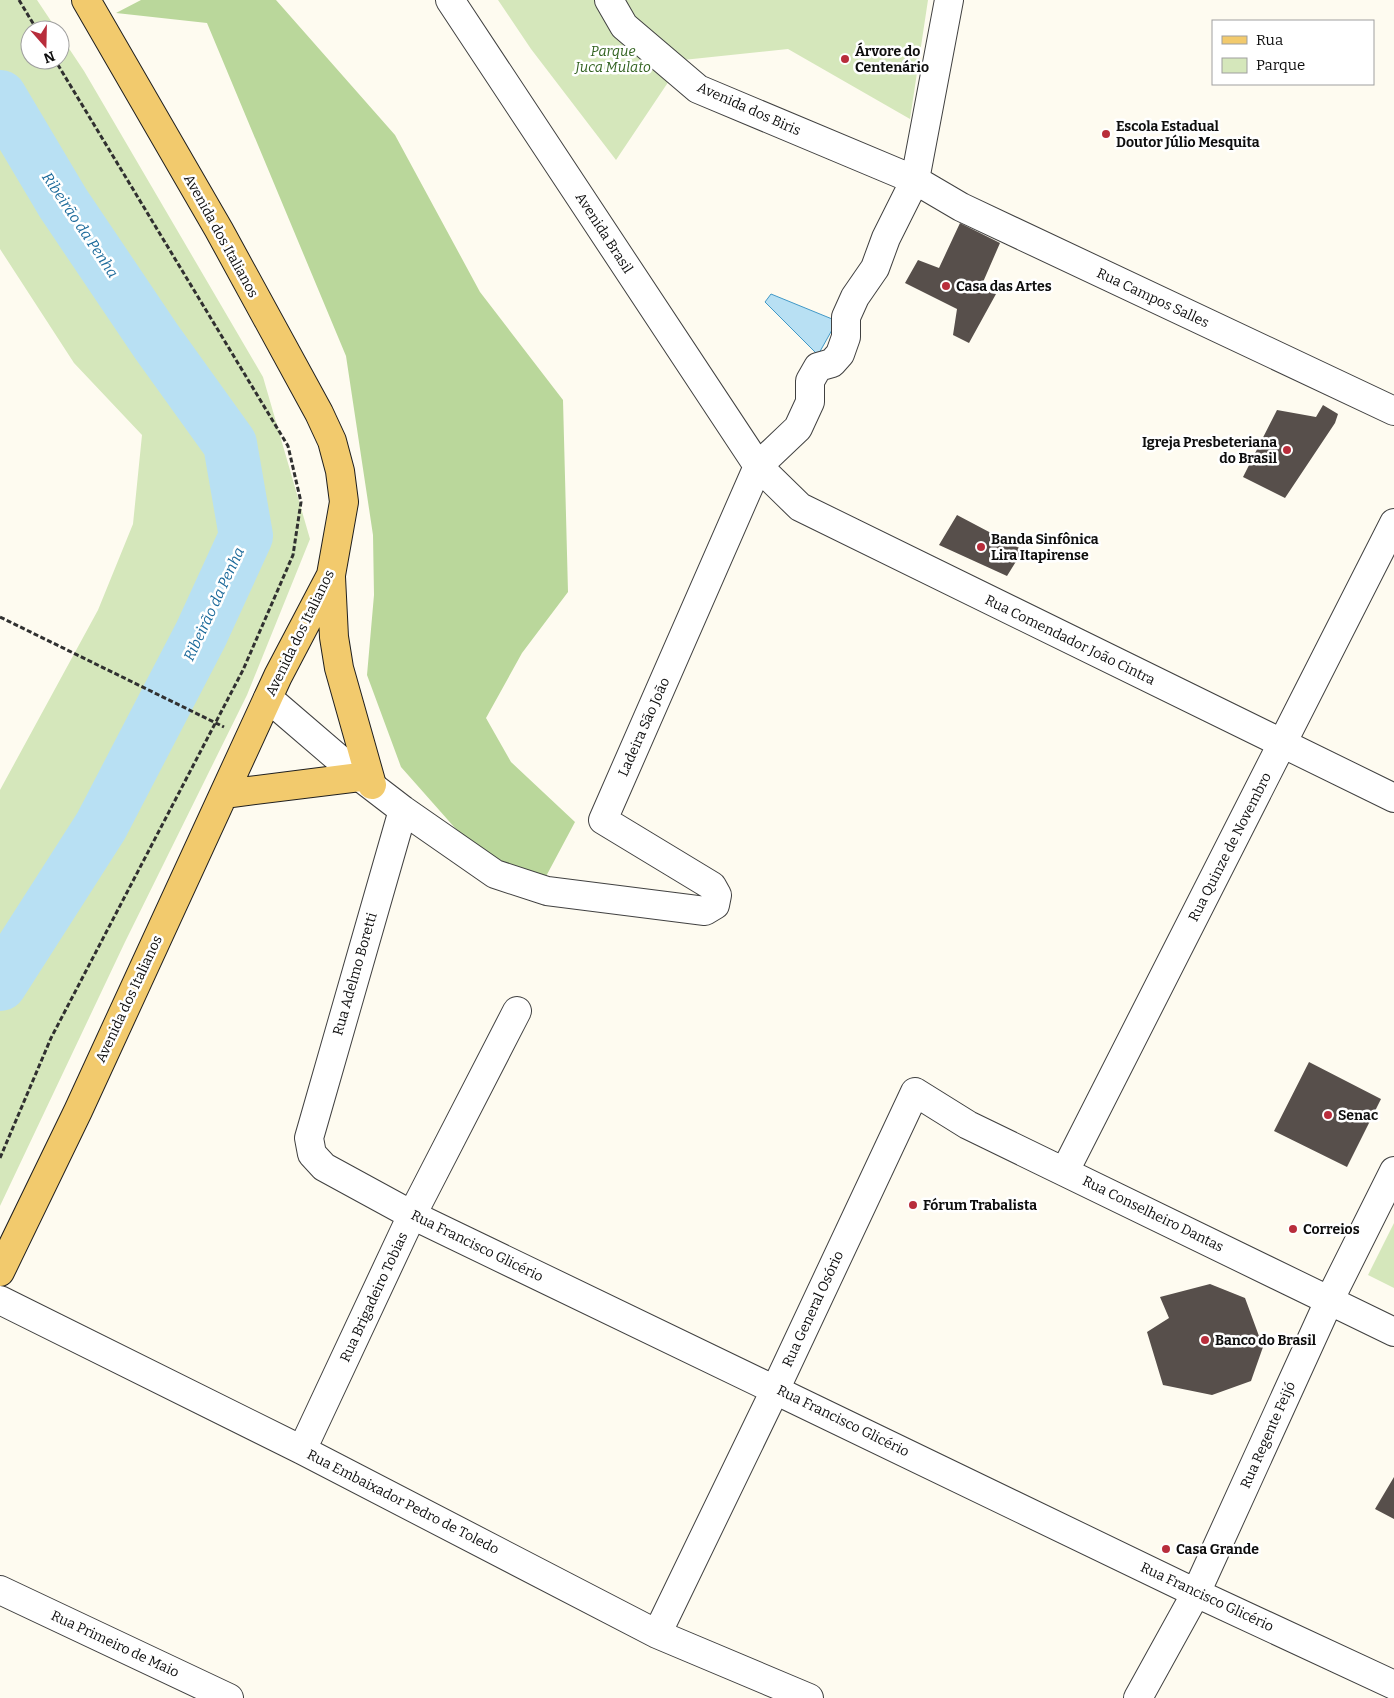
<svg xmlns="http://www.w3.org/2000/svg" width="1394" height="1698" font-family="Bitter,serif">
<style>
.green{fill:#d5e7bb}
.forest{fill:#bad79b}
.water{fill:#b8e0f3;stroke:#4299c7}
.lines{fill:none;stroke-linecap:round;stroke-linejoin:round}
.river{stroke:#b8e0f3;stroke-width:54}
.building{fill:#574f4b}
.minor-casing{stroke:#414141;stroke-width:30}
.major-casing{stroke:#1f1f1f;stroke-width:30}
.path{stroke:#303030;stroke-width:3;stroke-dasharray:5 2.5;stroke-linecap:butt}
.minor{stroke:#fff;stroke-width:28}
.major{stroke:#f2ca6d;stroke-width:28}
.poi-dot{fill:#b82d3b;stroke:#fff;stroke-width:2}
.labels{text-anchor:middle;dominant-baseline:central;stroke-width:5;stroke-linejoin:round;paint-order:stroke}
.park-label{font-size:14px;font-style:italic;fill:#336321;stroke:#fff}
.poi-label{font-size:14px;font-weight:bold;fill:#0e0e0e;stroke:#fff;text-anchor:start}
.street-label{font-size:14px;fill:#0e0e0e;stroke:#fff}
.water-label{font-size:15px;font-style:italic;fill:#1d6b9b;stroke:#fff}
</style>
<rect width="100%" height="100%" fill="#fefbf0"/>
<path class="green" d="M0 0H37L57 30H30V60H60V35L84 71 263 377 310 539 247 695 125 942 0 1206V790L98 610 133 524 142 435 74 363 0 249Z
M498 0H928L910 119 788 49 683 60 616 160 531 49Z
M1394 1223V1288L1368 1275Z"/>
<path class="forest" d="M141 0H276L395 135 480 292 563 400 568 592 522 653 486 718 511 762 575 822 543 882 509 876 455 828 401 767 367 675 374 595 373 535 346 356 207 23 116 13Z"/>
<path class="water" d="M771 294 837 321 818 355 765 302Z"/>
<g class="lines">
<path class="river" d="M0 97 63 203 156 341 230 444 246 536 201 634 101 826 0 984"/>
</g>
<path class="building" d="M960 223 1000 243 980 289 996 294 969 343 953 335 957 309 905 283 918 260 939 268Z
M1323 405 1338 414 1335 423 1285 498 1243 477 1277 410 1316 417Z
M957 515 1023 550 1007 576 939 545Z
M1309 1062 1381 1099 1347 1167 1274 1131Z
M1210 1284 1245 1298 1263 1347 1251 1381 1212 1395 1163 1385 1147 1332 1169 1318 1160 1297Z
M1394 1477V1519L1375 1509Z"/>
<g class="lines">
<g class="minor-casing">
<path id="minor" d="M450 0 758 466 800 507 1394 798
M609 0 624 26 698 89 915 180 961 207 1394 411
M268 698 360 777 403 810 495 874 547 891 705 911 715 905 717 895 712 886 603 820 758 466 798 428 810 402V381L818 367 832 363 840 354 846 337V317L855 297 875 268 886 238 915 180 949 0
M403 810 309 1138 312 1154 324 1167 412 1215 1196 1593 1394 1685
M1065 1171 1394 523
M0 1300 302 1450 657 1634 809 1698
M302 1450 412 1215 517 1011
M0 1590 229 1698
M657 1634 776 1388 915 1092 968 1125 1394 1332
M1138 1698 1196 1593 1329 1301 1394 1171"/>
</g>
<g class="major-casing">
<path id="major" d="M331 577 334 637 339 668 372 785
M224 794 360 777
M0 1272 78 1111 278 676 331 575 344 502 340 471 332 441 319 413 219 230 86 0"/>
</g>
<path class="path" d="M19 0 37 30
M0 617 224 727
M0 1158 51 1038 243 670 293 555 301 502 288 446 55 60"/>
<use href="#minor" class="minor"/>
<use href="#major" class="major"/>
</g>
<g class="poi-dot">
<circle cx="845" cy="59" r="5"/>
<circle cx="1106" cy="134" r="5"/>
<circle cx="946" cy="286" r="5"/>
<circle cx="1287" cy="450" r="5"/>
<circle cx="981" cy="547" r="5"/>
<circle cx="1328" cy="1115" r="5"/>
<circle cx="913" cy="1205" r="5"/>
<circle cx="1293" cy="1229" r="5"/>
<circle cx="1205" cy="1340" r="5"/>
<circle cx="1166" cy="1549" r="5"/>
</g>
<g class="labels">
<g class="park-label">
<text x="613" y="51">Parque<tspan x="613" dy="16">Juca Mulato</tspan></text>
</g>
<g class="poi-label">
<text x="855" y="51">Árvore do<tspan x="855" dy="16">Centenário</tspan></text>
<text x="1116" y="126">Escola Estadual<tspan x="1116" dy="16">Doutor Júlio Mesquita</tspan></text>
<text x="956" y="286">Casa das Artes</text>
<text x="1277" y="442" text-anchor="end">Igreja Presbeteriana<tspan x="1277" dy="16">do Brasil</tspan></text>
<text x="991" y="539">Banda Sinfônica<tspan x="991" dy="16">Lira Itapirense</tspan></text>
<text x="1338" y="1115">Senac</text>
<text x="923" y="1205">Fórum Trabalista</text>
<text x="1303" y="1229">Correios</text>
<text x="1215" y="1340">Banco do Brasil</text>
<text x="1176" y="1549">Casa Grande</text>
</g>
<g class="street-label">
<text transform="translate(749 109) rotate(24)">Avenida dos Biris</text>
<text transform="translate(604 233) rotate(57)">Avenida Brasil</text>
<text transform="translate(221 236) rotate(61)">Avenida dos Italianos</text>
<text transform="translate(1153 298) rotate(25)">Rua Campos Salles</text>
<text transform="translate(300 633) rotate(-64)">Avenida dos Italianos</text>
<text transform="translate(1070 640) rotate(26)">Rua Comendador João Cintra</text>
<text transform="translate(644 727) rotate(-66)">Ladeira São João</text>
<text transform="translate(1230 847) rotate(-63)">Rua Quinze de Novembro</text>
<text transform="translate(355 974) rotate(-74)">Rua Adelmo Boretti</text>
<text transform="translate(129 999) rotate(-65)">Avenida dos Italianos</text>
<text transform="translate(1153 1214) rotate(26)">Rua Conselheiro Dantas</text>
<text transform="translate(477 1246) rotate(26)">Rua Francisco Glicério</text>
<text transform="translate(374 1297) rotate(-65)">Rua Brigadeiro Tobias</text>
<text transform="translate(813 1309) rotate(-65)">Rua General Osório</text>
<text transform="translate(843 1421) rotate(26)">Rua Francisco Glicério</text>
<text transform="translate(1268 1435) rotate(-66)">Rua Regente Feijó</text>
<text transform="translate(403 1502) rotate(27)">Rua Embaixador Pedro de Toledo</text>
<text transform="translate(1207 1597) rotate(25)">Rua Francisco Glicério</text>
<text transform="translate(115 1644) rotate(25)">Rua Primeiro de Maio</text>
</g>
<g class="water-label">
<text transform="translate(80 225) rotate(56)">Ribeirão da Penha</text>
<text transform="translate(214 604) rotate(-65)">Ribeirão da Penha</text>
</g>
</g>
<rect x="1212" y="20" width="162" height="65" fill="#ffffff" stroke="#9f9f9f"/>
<rect x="1222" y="36" width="25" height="8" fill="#f2ca6d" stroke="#9f9f9f"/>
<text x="1256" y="45" font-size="15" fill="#0e0e0e">Rua</text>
<rect x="1222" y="58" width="25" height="15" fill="#d5e7bb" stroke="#9f9f9f"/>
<text x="1256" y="70" font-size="15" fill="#0e0e0e">Parque</text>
<g transform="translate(45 45) rotate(160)"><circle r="24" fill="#ffffff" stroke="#9f9f9f"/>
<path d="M0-4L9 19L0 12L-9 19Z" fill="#b82d3b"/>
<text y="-8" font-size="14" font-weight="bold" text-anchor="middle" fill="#0e0e0e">N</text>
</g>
</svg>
